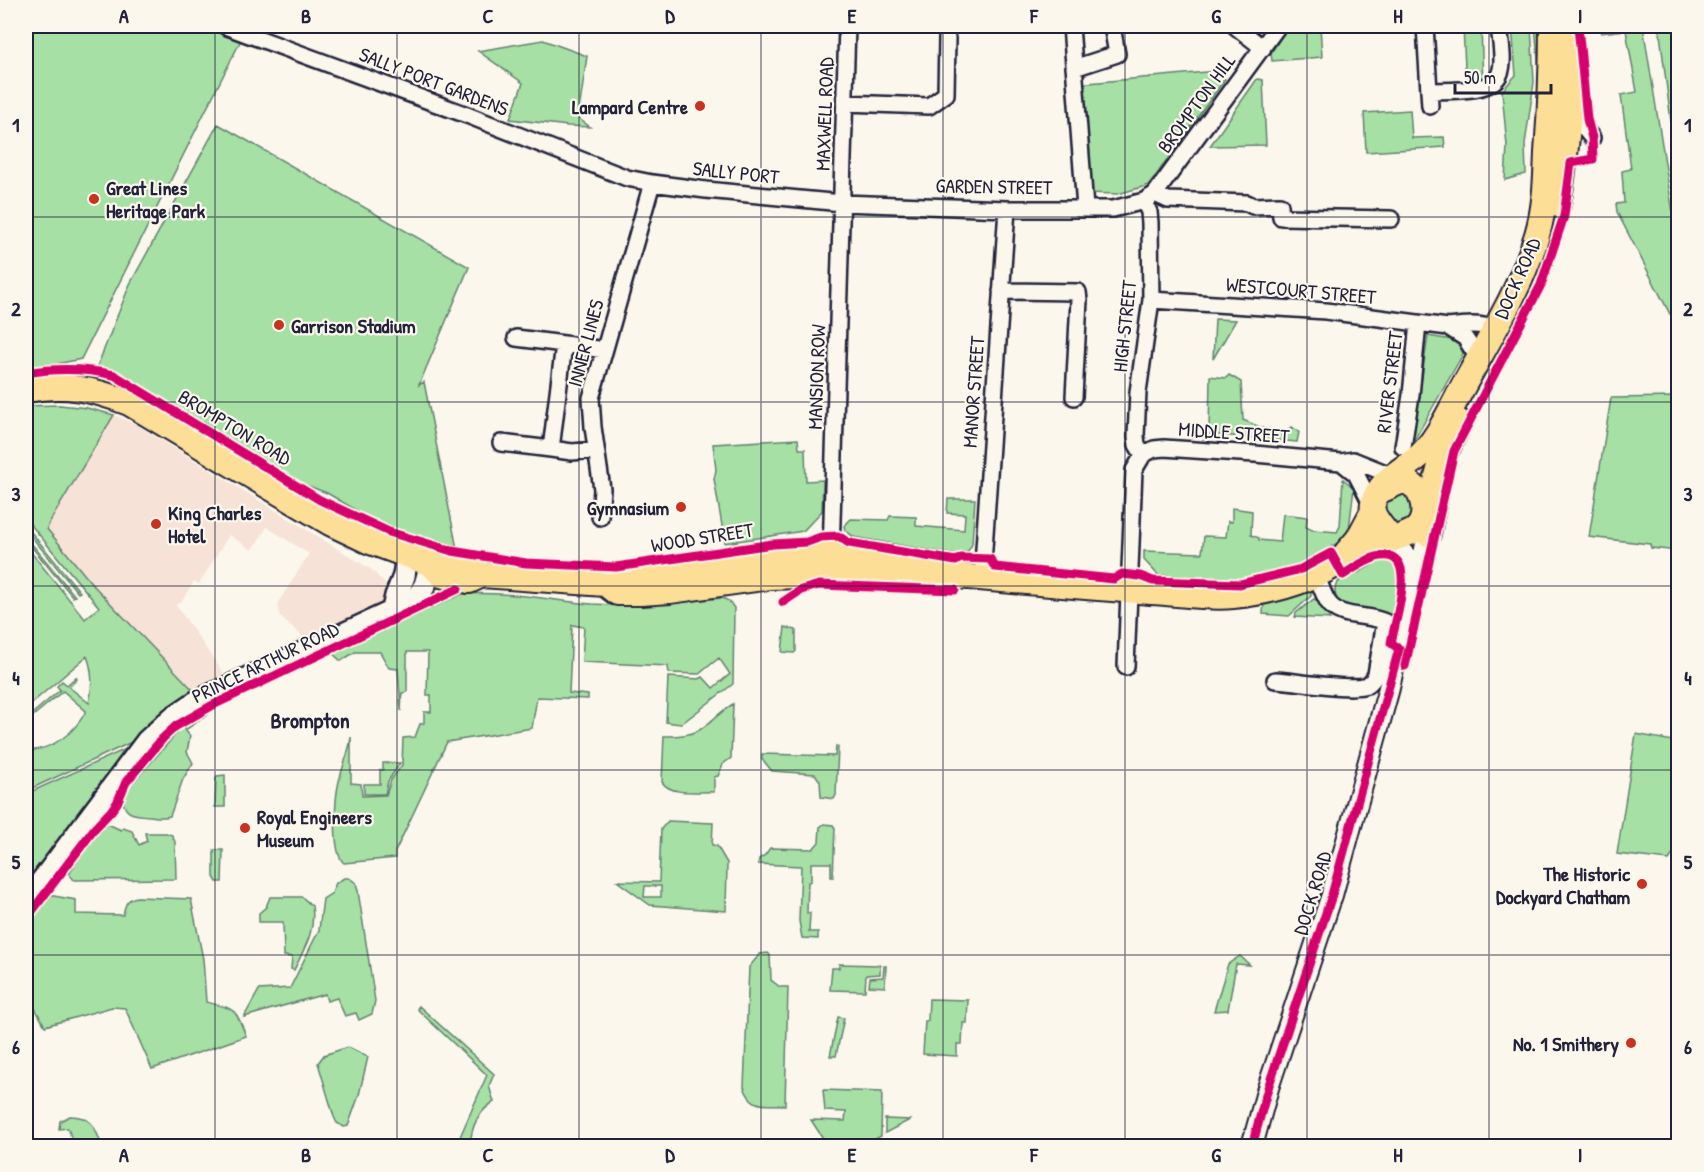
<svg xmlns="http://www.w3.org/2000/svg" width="1704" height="1172" font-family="'Patrick Hand',sans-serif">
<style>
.built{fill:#f6e2d6}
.green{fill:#a6e0a5;stroke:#648170;stroke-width:1.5;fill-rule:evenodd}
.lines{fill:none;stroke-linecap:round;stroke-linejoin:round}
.minor-casing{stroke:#22223b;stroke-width:20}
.tertiary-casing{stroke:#22223b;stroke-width:24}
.secondary-casing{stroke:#22223b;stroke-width:26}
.primary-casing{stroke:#22223b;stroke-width:28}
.minor{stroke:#fbf7ec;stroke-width:15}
.tertiary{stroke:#fbf7ec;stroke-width:20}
.secondary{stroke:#fbf7ec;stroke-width:21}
.primary{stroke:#fdde96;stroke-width:24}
.cycleway-casing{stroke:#fbf7ec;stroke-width:13}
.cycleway{stroke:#d6006c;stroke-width:9}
.grid{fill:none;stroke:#22223b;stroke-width:1.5;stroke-opacity:0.55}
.poi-dot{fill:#c8321e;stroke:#fbf7ec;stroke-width:2}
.labels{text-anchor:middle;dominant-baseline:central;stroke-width:4.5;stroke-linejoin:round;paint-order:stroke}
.street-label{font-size:20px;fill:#22223b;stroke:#fbf7ec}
.poi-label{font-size:20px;font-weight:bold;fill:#22223b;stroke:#fbf7ec;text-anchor:end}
.quarter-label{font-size:22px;font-weight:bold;fill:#22223b;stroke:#fbf7ec}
.neatline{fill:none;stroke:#22223b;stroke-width:2}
.grid-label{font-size:20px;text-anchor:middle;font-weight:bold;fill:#22223b}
</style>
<rect width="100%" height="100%" fill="#fbf7ec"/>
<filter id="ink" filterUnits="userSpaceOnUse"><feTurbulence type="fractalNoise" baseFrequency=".0167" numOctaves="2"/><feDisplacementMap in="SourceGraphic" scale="12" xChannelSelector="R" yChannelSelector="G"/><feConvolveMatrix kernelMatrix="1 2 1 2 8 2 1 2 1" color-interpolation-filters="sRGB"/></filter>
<g filter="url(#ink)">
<path class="built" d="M114 415 135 424 372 570 385 584V597L381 603 306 639 279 616 278 603 309 554 267 527 252 550 229 535 199 584 194 581 182 601 176 605 226 677 195 692 93 585 47 529 49 523Z"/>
<path class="green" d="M26 26H207L242 38 81 359 26 370Z
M1288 26H1320L1322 57 1272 61 1271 53Z
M1463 26H1481L1483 87 1466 89Z
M1512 26H1531L1534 82 1525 144 1526 174 1505 180 1507 146 1502 91 1516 75Z
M1535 26H1544L1540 82Z
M1600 26H1643L1678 244V308L1670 314 1617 212 1616 204 1624 203 1622 171 1631 169 1621 95 1637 92 1626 30 1601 33Z
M1659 26H1678V122L1671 121Z
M543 40 587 56 578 118 590 127 568 126 510 119 523 83 478 51Z
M1217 71 1225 79 1149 185 1118 194 1087 193 1078 84Z
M1257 79 1263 80 1266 145 1210 146Z
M1410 110 1412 138 1444 137 1445 147 1366 152 1364 113Z
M218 124 469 267 419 385 424 382 457 549 385 527 327 493 292 480 120 375 97 367 130 284Z
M1215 319 1236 320 1213 359Z
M1428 336 1458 341 1463 354 1412 444 1403 447 1417 410Z
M1229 375 1241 382 1243 420 1282 436 1291 427 1299 432 1297 442 1209 434 1210 376 1226 378Z
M1678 397V551L1651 548 1650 544 1589 537 1611 398Z
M60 405 87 408 114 415 49 523 47 529 93 585 195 692 177 702 136 740 26 791V751C52 750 74 734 86 711L63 691 26 722V719L60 690 57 686 62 681 67 685 76 677 77 679 69 687 89 703C93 687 93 672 87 656L26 708V546L85 619 99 607 26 519V406Z
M798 439 799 449H805L806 481 823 480 822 511 803 531 725 543 714 479 716 470 713 444Z
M1343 479 1354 488 1349 529 1343 540 1300 565 1262 576 1238 580 1158 575 1144 560V551L1202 553 1204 536 1226 537 1228 521 1232 522V508L1252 511 1251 535 1259 538V540L1280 542 1283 514 1307 517 1306 527 1313 530 1337 532 1340 526Z
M1396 490 1417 501 1406 527 1389 524 1382 502Z
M948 499H975L972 544C969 552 965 553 957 555L854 537 845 530 844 526 851 519 888 520 890 516 916 517V526L964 530 965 514 947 513Z
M26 526 80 592 78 593 26 530Z
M26 537 75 596 73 597 26 540Z
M1384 558 1396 563 1401 574 1392 618 1380 611 1344 605 1337 600C1335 595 1334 591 1336 585 1340 577 1374 560 1384 558Z
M1306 592 1311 593V596L1289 616 1263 614 1264 600Z
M462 594C505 591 549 600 592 604 636 607 678 603 722 598L729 601 734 608 733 684 681 724 666 722 668 677 699 679 703 677 713 688 730 674 719 658 699 674 669 673 668 666 582 662 584 627 572 625 569 693 588 695V699L537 697 532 728 447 742 395 852V858L344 863C332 854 335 801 338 786 341 769 349 754 351 737V783L361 784 362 796 386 795 391 780 402 765 403 738 415 737 420 724 424 723V712H431V695H427L428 652H407V692L402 693 401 711 398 669 389 668 380 652H355L341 661 332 653Z
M1314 599 1318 601 1330 619 1295 617 1296 613Z
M785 627 796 630V651L794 653 782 652Z
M733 704 731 758 723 764 718 776 714 777V792C699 791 671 796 662 782L664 736C707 737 703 723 733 704Z
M207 712 208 715 185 730 190 736 187 752 193 763 183 779 170 816C164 818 158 817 151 816 134 815 120 815 124 793L183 726Z
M1636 734 1678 742V830L1676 850 1669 860 1617 854Z
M836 746 838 747 836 795 834 799 821 797 820 781 815 774 772 771 762 759V754L835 756Z
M128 748 118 763 26 885V794Z
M383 763H400L388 781 385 794H364V784H380V770H383Z
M225 775V807H215L216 778 217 776Z
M668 821 713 823 712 845 717 846 727 863 726 911 650 905 617 881 659 882 661 829ZM645 886H661V897H644Z
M824 824 833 825 835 828 833 877H831V863H811V881L808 882 807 913H810L809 932H818V939L802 938 799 921 801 866 758 864 759 859 765 855 770 848 813 849 819 842 820 827Z
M103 825H110L121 830 123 828 132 831 139 845 147 841 145 833H166L172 835 175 842 176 879 74 880 69 874 97 829Z
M214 850H223L222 882H217L214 877Z
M344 878H349L356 883 358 891 375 1001 372 1014 359 1020 356 1013 345 1016 337 998 327 1001 325 994 244 1017 259 990 290 988 319 930 323 899 332 893 336 883Z
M48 895 76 900V914L123 915C125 905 126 899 137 897L191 899 203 959 206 1002C235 1009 235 1007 246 1036L152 1069 125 1008 112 1007 45 1026 32 1003 26 1001V924Z
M270 897H302L312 906C316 931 304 949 294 970L291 969 292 957 284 956 283 922H259V913L266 907Z
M768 953 770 955 771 980 780 987H788L785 1105C764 1104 752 1109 744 1087L749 967 760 954Z
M1240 956 1250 965 1236 964 1228 1010 1214 1011 1228 964Z
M839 964 880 965V974L866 975 865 991 830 990 832 968H839Z
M884 966H886L885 987 869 986 870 978 883 977Z
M929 999 968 1000 967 1023H963L962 1044H957V1056L923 1054 925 1021H928Z
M419 1006 494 1074 489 1086 494 1102C477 1112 471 1128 470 1146H456L487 1075 417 1009Z
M838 1017 844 1018 836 1056H830Z
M348 1047 368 1057 359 1095 348 1126 344 1127 337 1123 334 1117 318 1063 324 1055Z
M823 1090 882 1092 881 1136 862 1146H828L811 1120 845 1121 846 1112 825 1111Z
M70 1116C93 1116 95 1128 102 1146H74L68 1128 59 1129 60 1121Z
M885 1119 910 1120 885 1133Z"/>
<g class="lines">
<g class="minor-casing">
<path id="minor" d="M225 26 467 115 627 178 652 183 706 190 842 203 1007 209H1113L1144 201 1155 194 1278 26
M1071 26 1085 208
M1235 26 1263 48
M1425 26 1429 91C1448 90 1493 94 1500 73 1505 60 1500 40 1499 26
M1074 68 1117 54 1112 26
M1429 91 1430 106
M845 103 929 106 946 94 947 38
M1565 110 1570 111 1592 138
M1155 194 1168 200 1247 203 1253 206 1280 205 1281 217 1391 219
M1001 291 1078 292 1079 300 1074 397
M1151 300 1326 311 1448 327C1463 325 1481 323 1495 329
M1448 327 1465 338 1475 353 1480 356
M516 338 564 344
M501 443 551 449
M1403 447 1411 395 1418 323
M596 450 572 452 551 449 564 344 604 350
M1143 455 1137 445 1136 436 1138 392 1151 300 1150 223 1149 212 1144 201
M1341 462 1356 474 1372 505
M600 517 602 489 593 427 591 398 652 183
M831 553 847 26
M982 578 1007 209
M1126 667 1134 470 1143 455 1154 449 1164 448 1255 454 1341 462 1353 460 1393 476
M1275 680C1295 681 1351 691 1367 685 1372 682 1374 679 1376 674L1385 622C1368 613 1340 620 1328 602 1323 594 1320 584 1317 576"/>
</g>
<g class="tertiary-casing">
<path id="tertiary" d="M1392 539 1405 555 1414 571
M1252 1146 1268 1088 1332 895 1389 688 1414 571 1422 564 1428 534"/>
</g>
<g class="secondary-casing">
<path id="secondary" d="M393 609 396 596 404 576 407 556
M26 902 147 741 171 719 196 702 415 601 425 585 431 564"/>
</g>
<g class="primary-casing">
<path id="primary" d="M1558 205C1568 145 1573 86 1569 26
M26 390C65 383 93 389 129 403L330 523 368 541 431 564 441 575 469 581 482 575 605 584 617 593H641L670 591 770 577 830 575 912 579 932 574C1005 580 1078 587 1151 592 1178 593 1207 599 1233 596 1273 592 1312 581 1345 559L1346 553 1358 539 1373 511
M1428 534 1435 499 1434 489 1441 462 1460 422
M1392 539C1385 530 1370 516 1373 504 1377 483 1400 471 1416 459 1437 442 1452 406 1465 383 1491 336 1522 286 1537 235 1545 208 1546 181 1547 153 1550 111 1552 68 1552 26
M1345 559 1352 561C1364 554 1376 547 1389 541 1397 537 1408 535 1415 530 1432 517 1421 481 1403 482 1396 482 1389 488 1382 490
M431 564 441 558 471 564 482 575
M605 584 618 576C676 569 734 555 793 553 833 551 873 557 913 563L922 564 932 574"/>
</g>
<use href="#minor" class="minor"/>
<use href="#tertiary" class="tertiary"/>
<use href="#secondary" class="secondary"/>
<use href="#primary" class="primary"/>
<g class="cycleway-casing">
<path id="cycleway" d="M26 373C56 368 84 368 114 375L320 500 389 532 452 551 526 563 616 567 773 544 807 542 821 537 838 536 849 543 956 561 961 558 990 559 995 567 1114 579 1122 574 1140 576 1153 581 1240 584 1301 569 1331 553 1343 575C1354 568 1368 558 1381 556 1420 550 1394 624 1391 643L1399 649 1332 895 1268 1088 1252 1146
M783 602 801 590 819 585 955 590
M1405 666 1454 451 1541 285 1564 216 1571 163 1593 159 1592 138 1587 119 1578 26
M26 919 95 828 111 811 117 803 126 782 163 738 176 726 213 705 458 589"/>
</g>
<use href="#cycleway" class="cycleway"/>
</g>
</g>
<path class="grid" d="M215 26V1146M397 26V1146M579 26V1146M761 26V1146M943 26V1146M1125 26V1146M1307 26V1146M1489 26V1146M26 217H1678M26 402H1678M26 586H1678M26 770H1678M26 955H1678"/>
<g class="poi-dot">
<circle cx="700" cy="106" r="6"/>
<circle cx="94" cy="199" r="6"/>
<circle cx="279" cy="325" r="6"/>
<circle cx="681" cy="507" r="6"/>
<circle cx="156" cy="524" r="6"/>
<circle cx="245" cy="828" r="6"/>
<circle cx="1642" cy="884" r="6"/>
<circle cx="1631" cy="1043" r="6"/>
</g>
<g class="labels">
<g class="street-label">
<text transform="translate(434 81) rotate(21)">SALLY PORT GARDENS</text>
<text transform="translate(1196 103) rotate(-54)">BROMPTON HILL</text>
<text transform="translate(824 114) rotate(-88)">MAXWELL ROAD</text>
<text transform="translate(736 172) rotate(6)">SALLY PORT</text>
<text transform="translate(994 186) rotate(1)">GARDEN STREET</text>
<text transform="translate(1517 278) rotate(-66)">DOCK ROAD</text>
<text transform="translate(1301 290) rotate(5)">WESTCOURT STREET</text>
<text transform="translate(1124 326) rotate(-84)">HIGH STREET</text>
<text transform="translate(585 343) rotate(-75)">INNER LINES</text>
<text transform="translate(816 377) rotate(-88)">MANSION ROW</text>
<text transform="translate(1389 382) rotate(-83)">RIVER STREET</text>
<text transform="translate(973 392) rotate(-86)">MANOR STREET</text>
<text transform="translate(235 427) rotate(31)">BROMPTON ROAD</text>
<text transform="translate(1234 432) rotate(4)">MIDDLE STREET</text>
<text transform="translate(702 537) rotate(-9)">WOOD STREET</text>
<text transform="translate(265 662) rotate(-26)">PRINCE ARTHUR ROAD</text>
<text transform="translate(1312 893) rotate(-73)">DOCK ROAD</text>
</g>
<g class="poi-label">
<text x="688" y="106">Lampard Centre</text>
<text x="106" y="187" text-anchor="start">Great Lines<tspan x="106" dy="23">Heritage Park</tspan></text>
<text x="291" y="325" text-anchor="start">Garrison Stadium</text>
<text x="669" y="507">Gymnasium</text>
<text x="168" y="512" text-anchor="start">King Charles<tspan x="168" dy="23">Hotel</tspan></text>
<text x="257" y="816" text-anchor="start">Royal Engineers<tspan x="257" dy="23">Museum</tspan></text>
<text x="1630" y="873">The Historic<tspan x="1630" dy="23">Dockyard Chatham</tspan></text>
<text x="1619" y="1043">No. 1 Smithery</text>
</g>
<g class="quarter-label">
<text x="310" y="720">Brompton</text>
</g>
</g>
<rect width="1704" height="1172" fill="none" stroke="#fbf7ec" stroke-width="66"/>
<path d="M1455 84v9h96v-9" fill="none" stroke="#22223b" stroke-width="3"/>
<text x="1464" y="84" font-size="18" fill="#22223b" stroke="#fbf7ec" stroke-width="4.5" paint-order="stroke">50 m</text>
<rect x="33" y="33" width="1638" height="1106" class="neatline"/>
<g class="grid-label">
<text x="124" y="23">A</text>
<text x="306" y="23">B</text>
<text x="488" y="23">C</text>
<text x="670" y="23">D</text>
<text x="852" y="23">E</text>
<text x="1034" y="23">F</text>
<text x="1216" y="23">G</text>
<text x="1398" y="23">H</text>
<text x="1580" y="23">I</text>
<text x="16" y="132">1</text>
<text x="1688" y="132">1</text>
<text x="16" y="316">2</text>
<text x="1688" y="316">2</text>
<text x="16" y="501">3</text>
<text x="1688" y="501">3</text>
<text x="16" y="685">4</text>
<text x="1688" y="685">4</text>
<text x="16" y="869">5</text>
<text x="1688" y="869">5</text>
<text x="16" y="1054">6</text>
<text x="1688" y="1054">6</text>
<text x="124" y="1162">A</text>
<text x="306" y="1162">B</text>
<text x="488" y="1162">C</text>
<text x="670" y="1162">D</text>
<text x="852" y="1162">E</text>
<text x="1034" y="1162">F</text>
<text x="1216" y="1162">G</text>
<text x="1398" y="1162">H</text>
<text x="1580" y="1162">I</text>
</g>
</svg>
